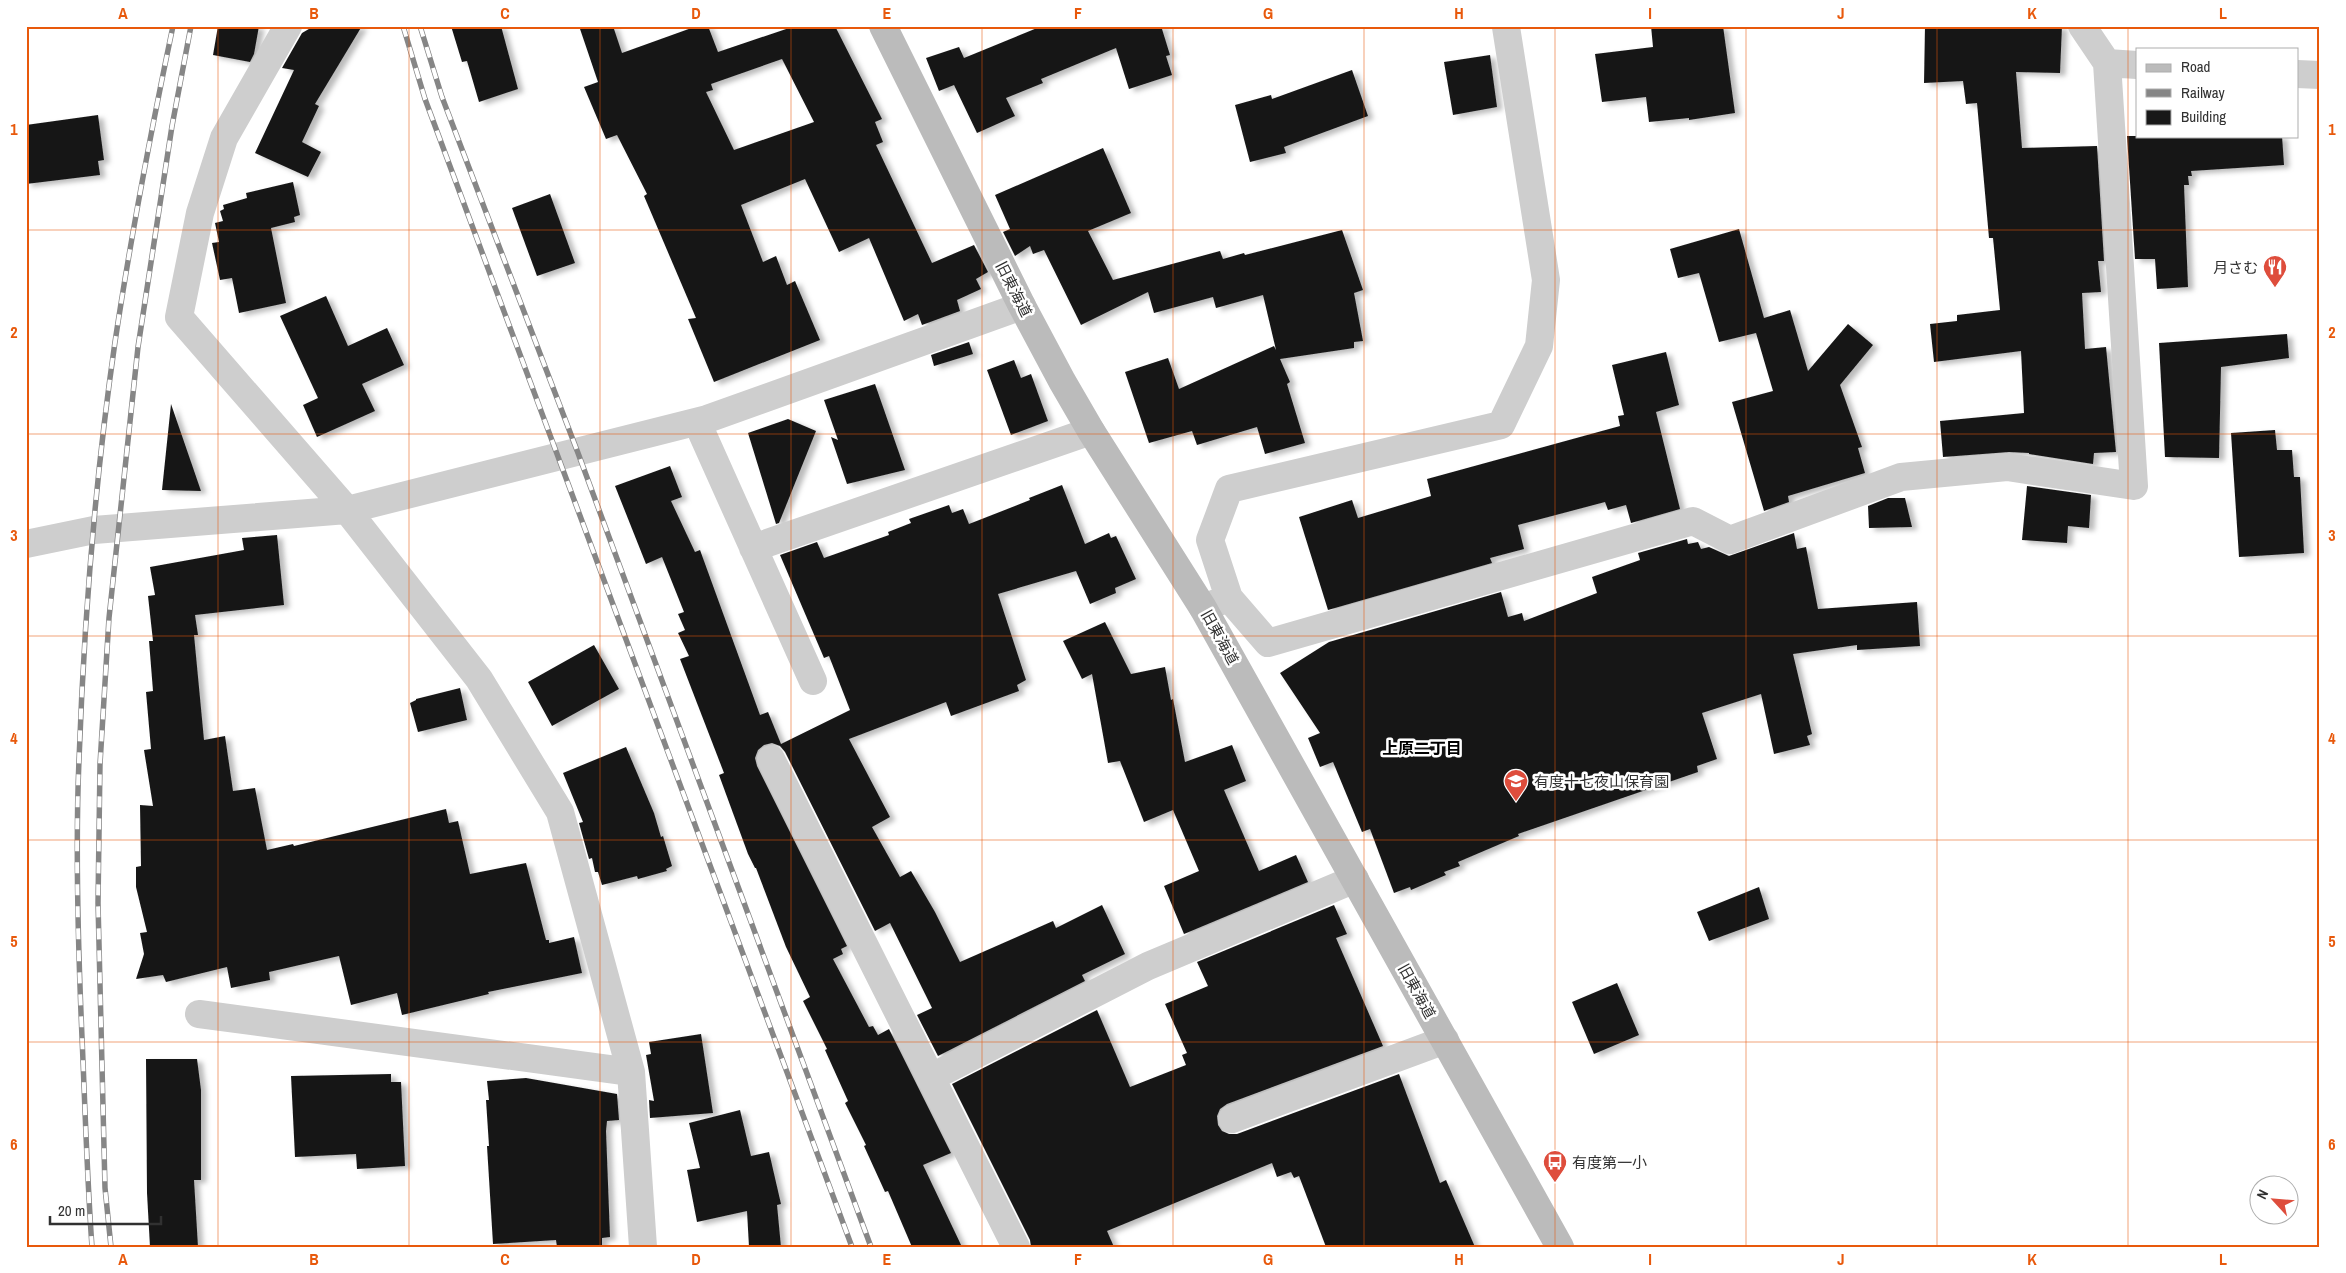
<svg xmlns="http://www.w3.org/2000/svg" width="2346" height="1273" font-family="'Archivo Narrow','Noto Sans JP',sans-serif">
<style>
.building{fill:#181818;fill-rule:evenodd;filter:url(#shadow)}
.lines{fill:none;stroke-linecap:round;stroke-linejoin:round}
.street{stroke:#cecece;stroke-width:28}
.secondary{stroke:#bbb;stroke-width:28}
.rail-casing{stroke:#868686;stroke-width:5.5}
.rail{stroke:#fff;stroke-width:4;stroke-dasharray:11;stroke-linecap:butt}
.grid{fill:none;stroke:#e8590c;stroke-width:1;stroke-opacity:0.55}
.labels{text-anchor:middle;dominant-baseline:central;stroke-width:5;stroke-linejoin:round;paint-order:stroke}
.poi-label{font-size:15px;fill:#313131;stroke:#fff;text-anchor:start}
.street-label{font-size:15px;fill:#313131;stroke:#fff}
.neighbourhood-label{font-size:16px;font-weight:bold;fill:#000;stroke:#fff}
.neatline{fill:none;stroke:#e8590c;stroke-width:2}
.grid-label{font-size:16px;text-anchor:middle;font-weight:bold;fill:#e8590c}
</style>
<defs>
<filter id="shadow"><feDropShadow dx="5.5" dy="3" stdDeviation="2.5" flood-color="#0004"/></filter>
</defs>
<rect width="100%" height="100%" fill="#fff"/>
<path class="building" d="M218 26H259L254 54 250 62 213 55Z
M314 26H362L315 104 319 106 302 142 321 152 308 177 255 153 294 70 282 68 302 33Z
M451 26H501L518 89 479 102 467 61 462 62Z
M579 26H613L622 53 697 26H708L718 52 795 26H835L882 119 875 122 883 142 876 145 932 263 974 245 988 272 976 279 981 289 957 300 960 311 922 325 918 314 904 321 869 238 839 252 805 179 741 205 763 262 776 256 787 285 795 281 820 340 714 382 688 319 696 318 644 196 647 194 617 135 606 139 584 87 598 82ZM782 59 814 122 734 150 706 92 713 90 711 84Z
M1042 26H1167L1162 29 1170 55 1166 56 1172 75 1129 89 1116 48 1041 79 1043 83 1006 98 1015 116 977 133 954 85 939 91 926 58 959 47 964 58Z
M1651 26H1723L1735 113 1689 120V118L1649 122 1646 97 1602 102 1595 54 1653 47Z
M1925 26H2062L2060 73 2016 72 2022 148 2097 146 2104 261H2098L2101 292 2082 293 2085 349 2106 347 2116 452 2094 453 2093 464 2029 454V453L2009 452 1943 457 1940 421 2024 413 2021 351 1934 362 1930 324 1957 321V315L2000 310 1993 238H1989L1977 103 1966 104 1963 81 1924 83Z
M1490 55 1497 107 1453 115 1444 62Z
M1352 70 1368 116 1284 147 1286 153 1250 162 1235 105 1271 95 1272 99Z
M98 115 104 160 98 161 100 175 26 184V125Z
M2127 136H2282L2284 165 2191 171 2192 176H2188L2189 185H2184L2188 287 2157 289 2155 259H2135Z
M1103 148 1131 213 1088 231 1113 280 1220 251 1223 259 1244 253 1245 255 1342 230 1363 290 1354 293 1363 341 1354 342V348L1280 359 1290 382 1287 384 1305 443 1265 454 1257 427 1197 445 1192 431 1149 443 1125 372 1168 358 1179 389 1274 346 1276 350 1263 295 1216 308 1213 297 1154 313 1148 292 1081 325 1044 250 1033 254 1030 246 1015 256 1003 232 1010 229 995 195Z
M293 182 300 215 294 217 295 222 271 228 286 303 239 313 232 278 220 280 212 243 219 242 215 223 223 221 220 211 224 209 223 205 247 198 246 193Z
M550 194 575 263 537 276 512 208Z
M1739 229 1764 318 1790 310 1808 371 1848 324 1873 345 1840 385 1862 447 1858 448 1865 473 1788 496 1789 502 1764 511 1732 402 1773 391 1756 333 1719 342 1699 273 1678 278 1670 249Z
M326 296 348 346 387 328 404 365 362 384 375 411 317 437 303 405 318 398 280 316Z
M2287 334 2289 358 2221 367 2219 458 2165 457 2159 343Z
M969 342 973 354 934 366 931 355Z
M1666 352 1679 405 1656 412 1680 509 1631 523 1626 505 1608 510 1605 502 1518 525 1524 549 1490 558 1492 563 1328 610 1299 517 1352 500 1358 518 1431 496 1427 479 1620 426 1618 416 1624 415 1612 365Z
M1014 360 1021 378 1031 374 1048 421 1011 435 987 370Z
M875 384 905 470 847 484 831 437 838 440 824 400Z
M171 404 201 491 162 490Z
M788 419 816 431 779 523 776 524 748 433Z
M2275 430 2277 450H2292L2294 477H2300L2304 553 2239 557 2231 433Z
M670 466 682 497 671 501 695 552 700 550 760 715 768 712 781 744 850 710 829 656 824 658 780 555 817 542 824 558 889 535 888 532 911 523 909 519 949 505 952 513 963 509 969 524 1030 500 1029 498 1062 485 1085 544 1109 533 1111 538 1116 536 1136 579 1115 588 1116 593 1090 604 1076 571 998 594 1026 680 1017 685 1019 691 951 716 946 702 849 739 890 817 872 827 900 877 911 871 935 912 960 962 1053 921 1056 928 1102 905 1125 954 1082 975 1085 981 938 1056 917 1015 932 1008 890 923 875 931 785 752 780 746 772 743 764 745 758 750 755 758 757 766 847 946 841 949 843 954 833 959 869 1027 873 1026 878 1035 889 1029 951 1153 923 1165 962 1247H912L888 1191 885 1192 864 1146 866 1145 845 1103 848 1101 825 1050 827 1049 803 1001 810 997 786 947 756 868H755L748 854 719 775 724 773 680 659 689 656 678 633 685 630 678 614 684 612 662 557 646 564 615 486Z
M2027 486 2091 495 2089 528 2068 526 2067 543 2022 540Z
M1888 498H1905L1912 527 1869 528 1868 506Z
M1794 533 1797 549 1806 547 1818 609 1917 602 1920 646 1857 650V645L1793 654 1812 734 1807 736 1810 745 1774 754 1761 694 1702 713 1717 759 1697 766 1698 772 1518 834 1519 836 1458 862 1460 866 1444 872 1446 875 1411 890 1410 887 1394 893 1370 829 1362 832 1333 762 1320 767 1308 738 1320 733 1280 673 1329 642 1501 592 1508 617 1522 613 1524 621 1597 593 1592 577 1640 560 1638 553 1687 539 1688 544 1698 542 1701 549 1709 547 1729 556Z
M277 535 284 605 195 615 198 635H194L204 740 225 736 233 791 255 788 267 850 293 844 294 846 446 809 449 823 458 821 470 874 526 863 546 940H549V943L574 937 582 973 488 992 489 994 402 1015 397 993 351 1005 339 956 269 972 270 980 231 988 227 967 166 982 163 975 136 979 144 954 140 933 147 932 136 887V867L141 866 140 805 153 806 144 750 151 749 146 692 153 691 149 641H153L148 596 155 595 150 567 244 550 242 538Z
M1105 622 1131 674 1165 667 1171 700 1173 699 1185 762 1232 745 1246 781 1224 790 1259 871 1296 855 1308 882 1184 934 1164 886 1199 871 1173 810 1144 822 1120 761 1108 763 1092 674 1082 679 1063 641Z
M594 645 619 689 552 726 528 682Z
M460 688 467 720 418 732 410 703 416 700V699Z
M626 747 654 813 661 837 663 836 672 866 666 869 667 871 638 879 637 876 602 885 598 872H595L592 858 589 859 579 823 583 822 563 773Z
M1759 887 1769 919 1709 941 1697 912Z
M1334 905 1347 934 1336 938 1383 1046 1227 1104 1220 1109 1217 1116 1218 1125 1222 1131 1229 1134H1237L1399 1074 1440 1183 1446 1180 1475 1247H1326L1299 1176 1294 1178 1291 1172 1277 1177 1272 1163 1107 1231 1114 1247H1031L1030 1240 952 1084 1097 1010 1130 1087 1186 1065 1182 1055 1187 1053 1165 1004 1208 986 1197 962Z
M1617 983 1639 1035 1594 1054 1572 1002Z
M701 1034 713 1113 650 1118 649 1100 654 1101 646 1055 651 1054 649 1042Z
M146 1059H197L201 1090V1180H194L198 1247H150L147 1193Z
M391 1074V1082H401L405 1166 357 1169 356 1154 295 1157 291 1076Z
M526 1078 617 1094 619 1120 607 1121 606 1131 610 1237 602 1238V1247H557L556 1240 493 1244 487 1146H489L486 1100H489L487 1081Z
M740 1110 751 1156 769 1152 781 1204 777 1205 781 1247H749L747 1211 697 1222 687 1170 700 1168 689 1123Z"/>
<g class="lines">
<path class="street" d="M288 26 224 138 200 213 179 317 347 510 479 679 560 812 631 1072 643 1247
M2082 26 2107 63 2137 65
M2297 74 2320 75
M697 422 813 681
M26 544 94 530 347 510 707 419 1022 306
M753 548 1091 431
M1229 598 1210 540 1229 489 1501 425 1539 346 1546 280 1506 27
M1203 608 1229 598 1268 643 1693 521 1730 540 1901 477 2007 467 2134 486 2107 63
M771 759 1016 1247
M199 1014 631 1072
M930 1078 1148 966 1355 879
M1232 1119 1445 1040"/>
<path class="secondary" d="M883 26 1022 306 1062 381 1091 431 1203 608 1560 1247"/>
<g class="rail-casing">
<path id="rail" d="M403 26 425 99 852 1247
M420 26 442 97 578 453 871 1247
M92 1247C87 1177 85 1107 82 1037 78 945 75 852 79 760 84 621 95 480 115 342 131 236 151 131 173 26
M111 1247 105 1188 98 903 100 764 109 618 138 347 172 126 191 26"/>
</g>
<use href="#rail" class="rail"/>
</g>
<path class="grid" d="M218 26V1247M409 26V1247M600 26V1247M791 26V1247M982 26V1247M1173 26V1247M1364 26V1247M1555 26V1247M1746 26V1247M1937 26V1247M2128 26V1247M26 230H2320M26 434H2320M26 636H2320M26 840H2320M26 1042H2320"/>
<defs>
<g id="restaurant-pin" transform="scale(1.25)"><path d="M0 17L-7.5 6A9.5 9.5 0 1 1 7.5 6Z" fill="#de4d3c" stroke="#fff"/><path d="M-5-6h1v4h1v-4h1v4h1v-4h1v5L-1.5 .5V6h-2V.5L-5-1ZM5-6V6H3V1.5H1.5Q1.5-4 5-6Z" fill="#fff"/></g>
<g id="school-pin" transform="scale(1.25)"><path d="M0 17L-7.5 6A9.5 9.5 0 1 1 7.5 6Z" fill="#de4d3c" stroke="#fff"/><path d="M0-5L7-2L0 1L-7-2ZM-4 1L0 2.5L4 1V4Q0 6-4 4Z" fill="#fff"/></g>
<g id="bus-pin" transform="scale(1.25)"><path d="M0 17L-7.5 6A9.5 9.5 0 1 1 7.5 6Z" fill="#de4d3c" stroke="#fff"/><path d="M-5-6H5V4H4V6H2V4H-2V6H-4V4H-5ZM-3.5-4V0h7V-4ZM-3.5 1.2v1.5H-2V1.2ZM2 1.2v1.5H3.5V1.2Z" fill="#fff"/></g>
</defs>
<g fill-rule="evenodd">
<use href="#restaurant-pin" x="2275" y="267"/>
<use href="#school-pin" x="1516" y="781"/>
<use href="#bus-pin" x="1555" y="1162"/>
</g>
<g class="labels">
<g class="poi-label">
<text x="2258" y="267" text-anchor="end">月さむ</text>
<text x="1534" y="781">有度十七夜山保育園</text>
<text x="1572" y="1162">有度第一小</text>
</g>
<g class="street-label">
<text transform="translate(1014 289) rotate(63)">旧東海道</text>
<text transform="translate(1220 637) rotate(61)">旧東海道</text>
<text transform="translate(1417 991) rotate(61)">旧東海道</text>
</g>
<g class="neighbourhood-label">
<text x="1422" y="748">上原二丁目</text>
</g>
</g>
<rect width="2346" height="1273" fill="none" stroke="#ffffff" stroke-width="55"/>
<rect x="2136" y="48" width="162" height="90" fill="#ffffff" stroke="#adadad"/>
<rect x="2146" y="64" width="25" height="8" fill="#bbbbbb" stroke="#adadad"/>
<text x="2181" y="72" font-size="15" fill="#313131">Road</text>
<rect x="2146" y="89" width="25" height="8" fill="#868686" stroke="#adadad"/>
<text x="2181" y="98" font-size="15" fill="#313131">Railway</text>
<rect x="2146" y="110" width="25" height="15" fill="#181818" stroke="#adadad"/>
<text x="2181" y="122" font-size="15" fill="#313131">Building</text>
<g transform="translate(2274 1200) rotate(296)"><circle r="24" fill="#ffffff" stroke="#adadad"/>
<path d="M0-4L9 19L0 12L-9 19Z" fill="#de4d3c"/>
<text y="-8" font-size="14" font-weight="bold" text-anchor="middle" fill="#313131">N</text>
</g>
<path d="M50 1216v8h111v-8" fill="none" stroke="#313131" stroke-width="2.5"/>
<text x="58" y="1216" font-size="15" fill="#313131" stroke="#ffffff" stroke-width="4" paint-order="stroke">20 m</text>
<rect x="28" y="28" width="2290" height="1218" class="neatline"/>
<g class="grid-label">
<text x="123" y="19">A</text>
<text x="314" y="19">B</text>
<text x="505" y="19">C</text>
<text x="696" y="19">D</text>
<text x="887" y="19">E</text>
<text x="1078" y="19">F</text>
<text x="1268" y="19">G</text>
<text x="1459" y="19">H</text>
<text x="1650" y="19">I</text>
<text x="1841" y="19">J</text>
<text x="2032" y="19">K</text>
<text x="2223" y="19">L</text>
<text x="14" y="135">1</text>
<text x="2332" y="135">1</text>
<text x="14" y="338">2</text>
<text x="2332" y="338">2</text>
<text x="14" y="541">3</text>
<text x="2332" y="541">3</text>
<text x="14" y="744">4</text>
<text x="2332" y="744">4</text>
<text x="14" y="947">5</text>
<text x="2332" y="947">5</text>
<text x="14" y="1150">6</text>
<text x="2332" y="1150">6</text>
<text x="123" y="1265">A</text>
<text x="314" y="1265">B</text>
<text x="505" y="1265">C</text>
<text x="696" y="1265">D</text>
<text x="887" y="1265">E</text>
<text x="1078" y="1265">F</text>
<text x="1268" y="1265">G</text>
<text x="1459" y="1265">H</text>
<text x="1650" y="1265">I</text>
<text x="1841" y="1265">J</text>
<text x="2032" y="1265">K</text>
<text x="2223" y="1265">L</text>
</g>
</svg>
